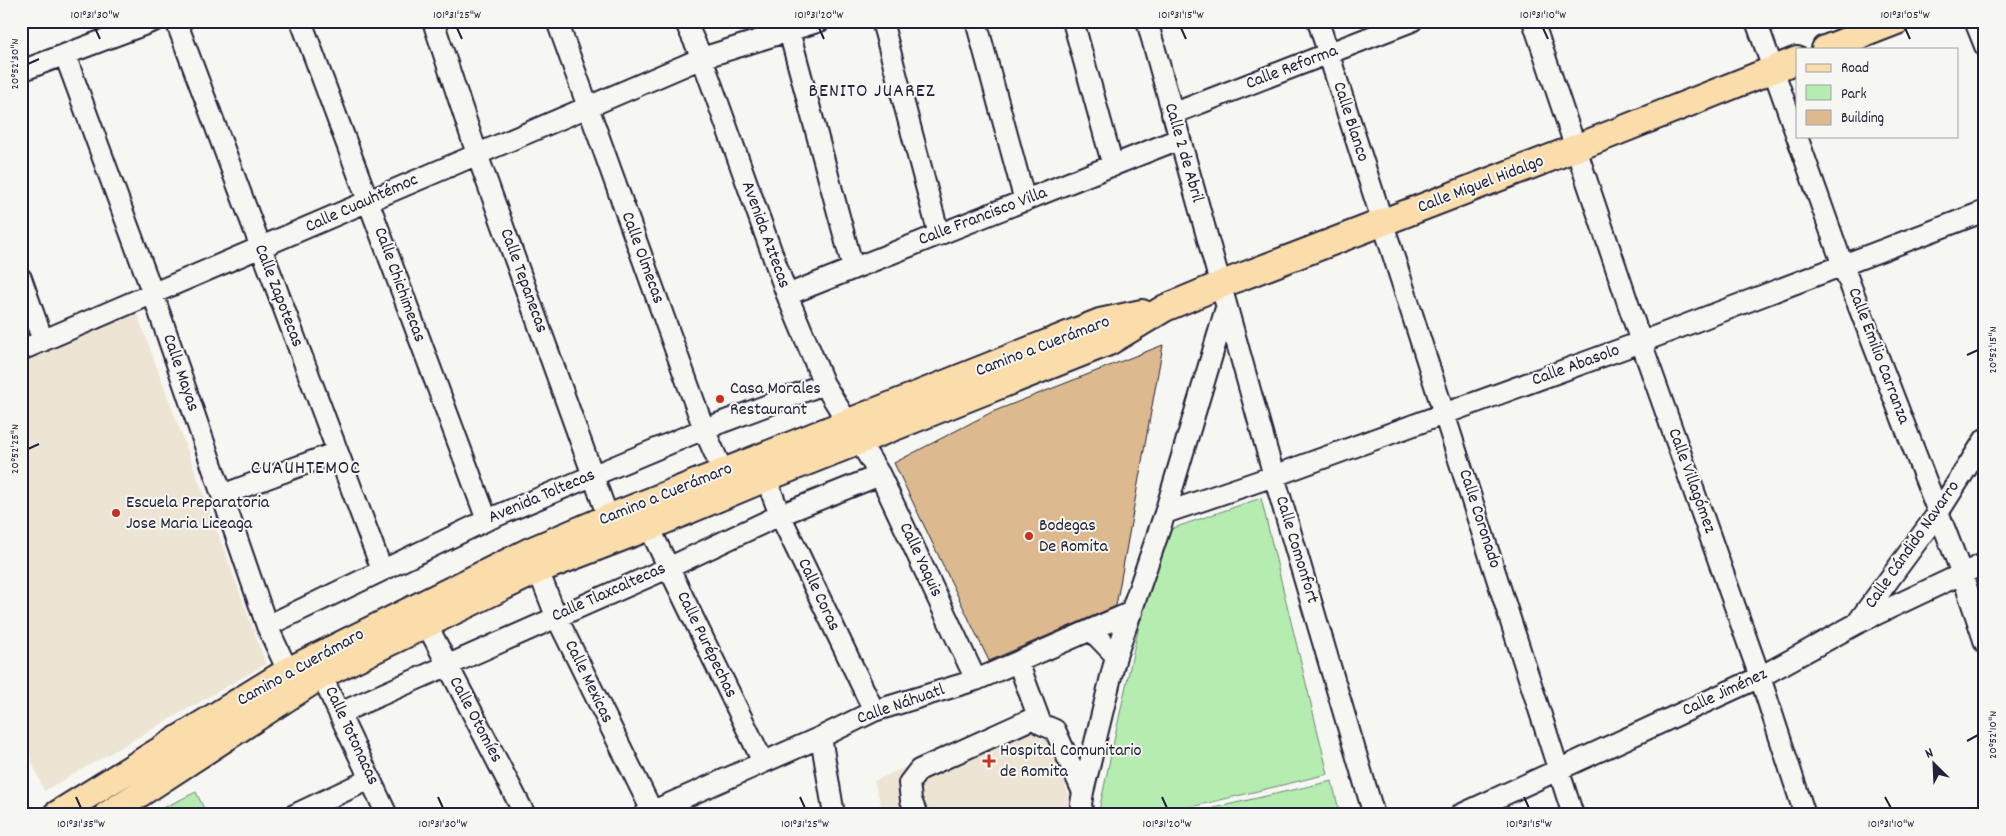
<svg xmlns="http://www.w3.org/2000/svg" width="2006" height="836" font-family="Dekko,sans-serif">
<style>
.built{fill:#eee4d4}
.green{fill:#b5ecb0;stroke:#6c8776}
.building{fill:#dcb98e;stroke:#22223b}
.lines{fill:none;stroke-linecap:round;stroke-linejoin:round}
.minor-casing{stroke:#22223b;stroke-width:24}
.major-casing{stroke:#22223b;stroke-width:30}
.minor{stroke:#f6f6f2;stroke-width:20}
.major{stroke:#faddab;stroke-width:26}
.ticks{fill:none;stroke:#22223b;stroke-width:2}
.poi-dot{fill:#c8321e;stroke:#f6f6f2;stroke-width:2}
.labels{text-anchor:middle;dominant-baseline:central;stroke-width:4;stroke-linejoin:round;paint-order:stroke}
.street-label{font-size:18px;fill:#22223b;stroke:#f6f6f2}
.poi-label{font-size:18px;fill:#22223b;stroke:#f6f6f2;text-anchor:start}
.quarter-label{font-size:20px;letter-spacing:1px;fill:#22223b;stroke:#f6f6f2}
.neatline{fill:none;stroke:#22223b;stroke-width:2}
.ticks-label{font-size:12px;text-anchor:middle;fill:#22223b}
</style>
<rect width="100%" height="100%" fill="#f6f6f2"/>
<filter id="ink" filterUnits="userSpaceOnUse"><feTurbulence type="fractalNoise" baseFrequency=".02" numOctaves="2"/><feDisplacementMap in="SourceGraphic" scale="10" xChannelSelector="R" yChannelSelector="G"/><feConvolveMatrix kernelMatrix="1 2 1 2 8 2 1 2 1" color-interpolation-filters="sRGB"/></filter>
<g filter="url(#ink)">
<path class="built" d="M137 313 266 664 44 791 21 735V362Z
M1025 714 1033 724 1041 740 1047 739 1068 783 1065 786 1072 802 1075 815H884L874 781Z"/>
<path class="green" d="M1261 498 1328 774 1158 815H1098L1159 533Z
M1332 781 1340 815H1183Z
M196 792 207 815H149Z"/>
<path class="building" d="M1163 345 1116 606 989 661 894 463 992 412Z"/>
<g class="lines">
<g class="minor-casing">
<path id="minor" d="M176 21 382 570
M301 21 487 520
M433 21 477 154 613 531
M557 21 704 429 729 486
M685 21 702 58 787 295 824 384 880 475 976 680
M882 21 939 235
M976 21 1025 201
M1073 21 1113 166
M1147 21 1274 476 1374 815
M1318 21 1573 815
M1533 21 1641 342 1760 677 1805 815
M1756 21 1843 266 1962 574 1985 643
M1975 21 1985 46
M789 31 853 268
M65 55 153 294 267 626 293 682
M21 71 154 21
M1172 114 1412 21
M21 278 43 341
M787 295 1179 139
M21 350 702 58 820 21
M766 478 780 515 874 711
M222 495 337 452
M1165 513 1274 476 1641 342 1985 211
M649 527 763 762
M533 557 556 616 652 811
M1857 623 1938 513 1985 439
M427 625 525 815
M267 626 487 520 704 429 824 384
M1091 630 1116 656
M315 662 387 815
M1018 662 1041 724 1055 730 1083 792
M340 713 668 568 780 515 880 475
M821 737 834 815
M294 815 370 779
M644 815 821 737 874 711 976 680 1132 612
M917 815 911 800 909 783 919 770 1038 716
M1083 815 1081 804 1083 792 1116 656 1165 513 1226 308
M1460 815 1760 677 1856 624 1985 563"/>
</g>
<g class="major-casing">
<path id="major" d="M1825 49 1897 21
M56 815 288 671 530 551 608 518 1100 322 1142 313
M107 815 322 675 538 570 649 527 766 478 1109 342 1165 308 1220 285 1576 148 1797 60"/>
</g>
<use href="#minor" class="minor"/>
<use href="#major" class="major"/>
</g>
</g>
<path class="ticks" d="M95 28 100 39M457 28 462 39M819 28 824 39M1181 28 1186 39M1543 28 1548 39M1905 28 1910 39M28 64 39 59M1967 355 1978 350M28 449 39 444M1967 741 1978 735M76 797 81 808M438 797 443 808M800 797 805 808M1162 797 1167 808M1524 797 1529 808M1885 797 1891 808"/>
<g class="poi-dot">
<circle cx="720" cy="399" r="5"/>
<circle cx="116" cy="513" r="5"/>
<circle cx="1029" cy="536" r="5"/>
<path d="M986.5 753.5h5v5h5v5h-5v5h-5v-5h-5v-5h5z"/>
</g>
<g class="labels">
<g class="street-label">
<text transform="translate(1292 68) rotate(-21)">Calle Reforma</text>
<text transform="translate(1350 122) rotate(72)">Calle Blanco</text>
<text transform="translate(1183 153) rotate(74)">Calle 2 de Abril</text>
<text transform="translate(1481 185) rotate(-21)">Calle Miguel Hidalgo</text>
<text transform="translate(362 204) rotate(-24)">Calle Cuauhtémoc</text>
<text transform="translate(983 217) rotate(-21)">Calle Francisco Villa</text>
<text transform="translate(765 235) rotate(70)">Avenida Aztecas</text>
<text transform="translate(642 258) rotate(70)">Calle Olmecas</text>
<text transform="translate(523 281) rotate(70)">Calle Tepanecas</text>
<text transform="translate(399 285) rotate(70)">Calle Chichimecas</text>
<text transform="translate(278 296) rotate(69)">Calle Zapotecas</text>
<text transform="translate(1043 347) rotate(-21)">Camino a Cuerámaro</text>
<text transform="translate(1878 356) rotate(69)">Calle Emilio Carranza</text>
<text transform="translate(1576 366) rotate(-20)">Calle Abasolo</text>
<text transform="translate(180 373) rotate(71)">Calle Mayas</text>
<text transform="translate(1691 481) rotate(70)">Calle Villagómez</text>
<text transform="translate(666 495) rotate(-22)">Camino a Cuerámaro</text>
<text transform="translate(542 497) rotate(-23)">Avenida Toltecas</text>
<text transform="translate(1479 519) rotate(72)">Calle Coronado</text>
<text transform="translate(1913 545) rotate(-55)">Calle Cándido Navarro</text>
<text transform="translate(1296 550) rotate(73)">Calle Comonfort</text>
<text transform="translate(920 560) rotate(65)">Calle Yaquis</text>
<text transform="translate(609 593) rotate(-24)">Calle Tlaxcaltecas</text>
<text transform="translate(818 595) rotate(65)">Calle Coras</text>
<text transform="translate(706 645) rotate(64)">Calle Purépechas</text>
<text transform="translate(301 668) rotate(-29)">Camino a Cuerámaro</text>
<text transform="translate(588 682) rotate(64)">Calle Mexicas</text>
<text transform="translate(1725 693) rotate(-25)">Calle Jiménez</text>
<text transform="translate(901 705) rotate(-19)">Calle Náhuatl</text>
<text transform="translate(475 720) rotate(62)">Calle Otomíes</text>
<text transform="translate(351 736) rotate(65)">Calle Totonacas</text>
</g>
<g class="poi-label">
<text x="730" y="389">Casa Morales<tspan x="730" dy="21">Restaurant</tspan></text>
<text x="126" y="503">Escuela Preparatoria<tspan x="126" dy="21">Jose Maria Liceaga</tspan></text>
<text x="1039" y="526">Bodegas<tspan x="1039" dy="21">De Romita</tspan></text>
<text x="1000" y="751">Hospital Comunitario<tspan x="1000" dy="21">de Romita</tspan></text>
</g>
<g class="quarter-label">
<text x="872" y="92">BENITO JUAREZ</text>
<text x="306" y="469">CUAUHTEMOC</text>
</g>
</g>
<rect width="2006" height="836" fill="none" stroke="#f6f6f2" stroke-width="55"/>
<rect x="1796" y="48" width="162" height="90" fill="#f6f6f2" stroke="#a1a1a9"/>
<rect x="1806" y="64" width="25" height="8" fill="#faddab" stroke="#a1a1a9"/>
<text x="1841" y="72" font-size="15" fill="#22223b">Road</text>
<rect x="1806" y="85" width="25" height="15" fill="#b5ecb0" stroke="#a1a1a9"/>
<text x="1841" y="98" font-size="15" fill="#22223b">Park</text>
<rect x="1806" y="110" width="25" height="15" fill="#dcb98e" stroke="#a1a1a9"/>
<text x="1841" y="122" font-size="15" fill="#22223b">Building</text>
<g transform="translate(1934 764) rotate(336)" stroke="#f6f6f2" stroke-width="4" paint-order="stroke">
<path d="M0-4L9 19L0 12L-9 19Z" fill="#22223b"/>
<text y="-8" font-size="14" font-weight="bold" text-anchor="middle" fill="#22223b">N</text>
</g>
<rect x="28" y="28" width="1950" height="780" class="neatline"/>
<g class="ticks-label">
<text x="95" y="18">101°31'30"W</text>
<text x="457" y="18">101°31'25"W</text>
<text x="819" y="18">101°31'20"W</text>
<text x="1181" y="18">101°31'15"W</text>
<text x="1543" y="18">101°31'10"W</text>
<text x="1905" y="18">101°31'05"W</text>
<text transform="translate(14 64) rotate(-90)" y="4">20°52'30"N</text>
<text transform="translate(1992 350) rotate(-90)" y="4">20°52'15"N</text>
<text transform="translate(14 449) rotate(-90)" y="4">20°52'25"N</text>
<text transform="translate(1992 735) rotate(-90)" y="4">20°52'10"N</text>
<text x="81" y="827">101°31'35"W</text>
<text x="443" y="827">101°31'30"W</text>
<text x="805" y="827">101°31'25"W</text>
<text x="1167" y="827">101°31'20"W</text>
<text x="1529" y="827">101°31'15"W</text>
<text x="1891" y="827">101°31'10"W</text>
</g>
</svg>
